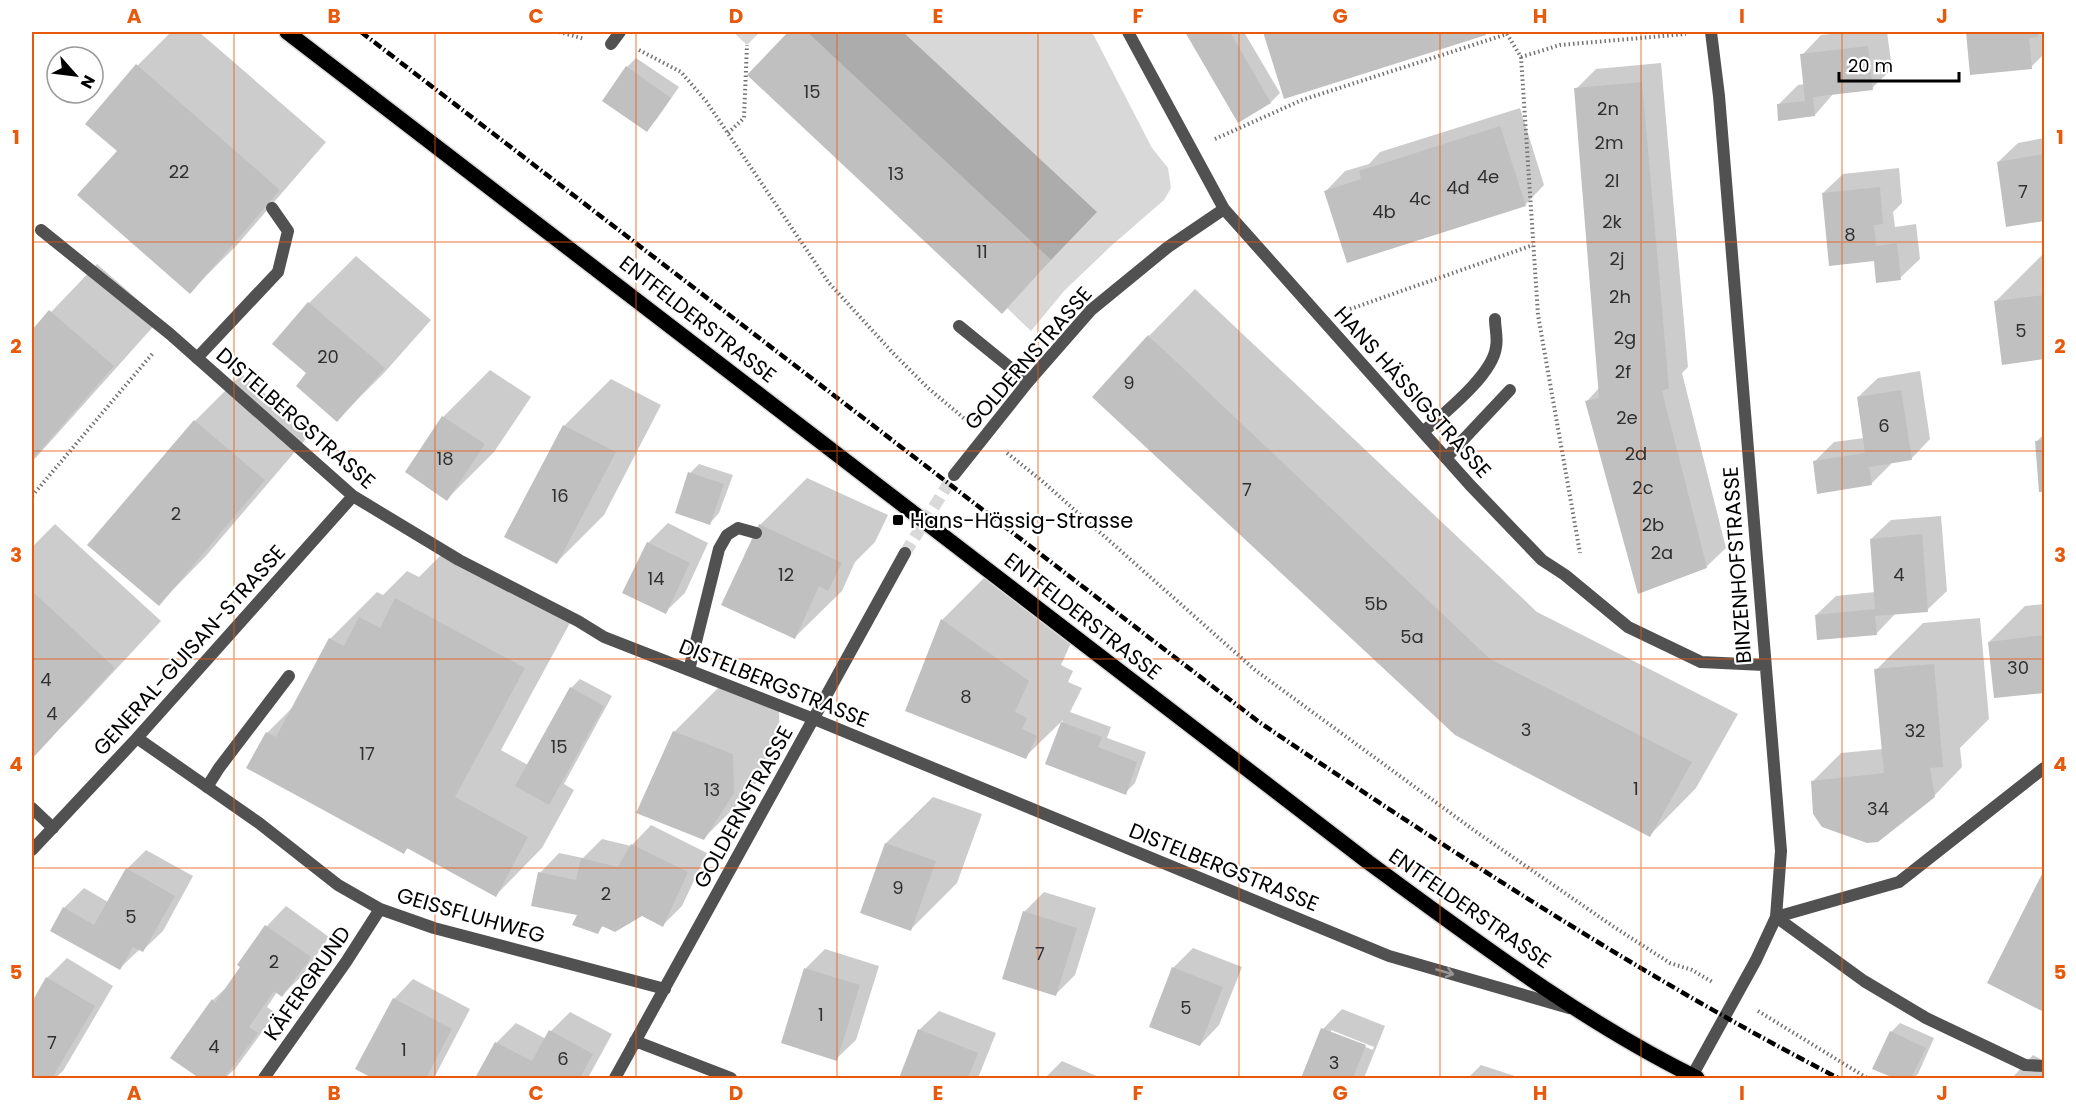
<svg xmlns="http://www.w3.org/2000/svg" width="2076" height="1110" font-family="Poppins,sans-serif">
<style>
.green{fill:#d8d8d8}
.shadow{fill:#0003;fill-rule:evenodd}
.building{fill:#c0c0c0}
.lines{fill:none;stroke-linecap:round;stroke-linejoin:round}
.minor-tunnel{stroke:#d9d9d9;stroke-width:12;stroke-dasharray:12 6;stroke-linecap:butt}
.primary-casing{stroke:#dbdbdb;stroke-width:18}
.path{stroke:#737373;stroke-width:4;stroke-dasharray:1.5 3;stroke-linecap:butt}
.service{stroke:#515151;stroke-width:12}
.minor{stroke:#515151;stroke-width:12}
.primary{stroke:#000;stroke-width:15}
.rail{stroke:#000;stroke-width:4.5;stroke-dasharray:9 3 1.5 3;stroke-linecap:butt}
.oneway{stroke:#979797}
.grid{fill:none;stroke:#e8590c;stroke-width:1.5;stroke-opacity:0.55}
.poi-dot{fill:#000;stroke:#fff;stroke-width:2}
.labels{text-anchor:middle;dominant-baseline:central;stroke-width:4.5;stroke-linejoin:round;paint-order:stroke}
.number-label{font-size:18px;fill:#303030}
.street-label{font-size:21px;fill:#000;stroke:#fff}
.poi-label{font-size:21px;fill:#000;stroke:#fff;text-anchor:start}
.neatline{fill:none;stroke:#e8590c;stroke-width:2}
.grid-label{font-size:20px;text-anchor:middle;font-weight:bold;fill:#e8590c}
</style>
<rect width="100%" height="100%" fill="#fff"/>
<path class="green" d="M733 32H760L747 45Z
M807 32H1092L1152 148 1168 168 1171 188 1164 200 1111 246 1064 291 1031 331 1007 308 1051 260Z"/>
<path class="shadow" d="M171 32H199L326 142 237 245 190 292 119 151 87 123 138 65Z
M790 32H903L1097 212 1002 311 749 75Z
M1186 32H1244L1280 93 1271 102 1239 121Z
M1265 32H1488L1285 97Z
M1852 32H1887L1892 69 1872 88 1834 93 1815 115 1778 105 1798 85 1805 84 1802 55 1821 35Z
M1967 32H2044V54L2031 67 1971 73Z
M636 58 679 87 656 120 646 130 627 67Z
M1661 63 1688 367 1682 373 1726 548 1706 567 1587 401 1599 388 1576 89 1596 69Z
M1520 108 1544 185 1525 205 1326 191 1345 171 1369 164 1380 152Z
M2044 138V219L2007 225 1998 162 2018 143Z
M1899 168 1902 203 1893 212 1895 227 1916 224 1920 259 1900 278 1823 193 1843 174Z
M2042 255H2044V358L2003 363 1995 302Z
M356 256 431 320 384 373 337 420 308 373 309 303Z
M97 264 160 319 32 462V332Z
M1195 289 1537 612 1738 714 1696 788 1650 835 1149 336Z
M490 370 531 397 494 452 447 499 407 472 443 417Z
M1920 371 1930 439 1911 459 1891 462V464L1871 484 1814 462 1834 442 1864 438 1858 397 1878 378Z
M242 374 311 433 205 557 159 604 195 421Z
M611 379 661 405 604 515 557 562 564 426Z
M2044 434V490H2040L2037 441Z
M699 464 733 475 719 513 710 523 690 473Z
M807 478 888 515 875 542 855 562 842 591 795 637 760 525Z
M1941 516 1947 591 1927 610 1896 613 1876 634 1816 615 1836 596 1875 592 1871 539 1891 520Z
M668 523 708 543 685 593 665 612 648 543Z
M55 524 161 621 78 710 32 757V547Z
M444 552 571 621 501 750 528 765 571 688 580 679 612 696 564 784 574 790 542 848 496 895 409 847 404 852 267 733 295 705 330 639 377 592 383 595 407 571 419 577Z
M989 573 1075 634 1061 665 1073 671 1068 682 1082 688 1070 712 1111 727 1107 738 1146 752 1135 783 1125 793 1047 763 1063 720 1025 757 942 620Z
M2044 604V691L1996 697 1989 642 2025 606Z
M1980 618 1989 719 1960 748 1962 767 1934 796 1812 782 1841 753 1883 749 1876 670 1923 623Z
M721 685 779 707 780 745 751 791 704 838 674 732Z
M933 797 982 814 957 883 910 930 886 843Z
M651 825 707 853 682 906 663 925 642 914 604 925 597 932 540 873 559 853 583 858 602 839 631 846Z
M146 850 193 876 163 931 143 950 140 949 120 968 64 908 84 888 108 902 127 869Z
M2044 873V1010L1989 983Z
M1044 892 1096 908 1075 975 1056 994 1024 912Z
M286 906 329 937 302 976 282 995 277 992 267 1007 276 1013 235 1069 225 1078H202L172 1058 213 1000 231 983 242 967 239 965 267 926Z
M1193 948 1242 967 1219 1025 1200 1045 1173 968Z
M825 949 879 966 856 1040 836 1059 783 1042 806 968Z
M67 958 113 986 63 1071 55 1078H32V1005L47 978Z
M413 979 470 1009 434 1078H376L357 1069 394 999Z
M1342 1009 1385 1026 1364 1078H1303L1323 1029ZM1331 1030 1374 1047 1373 1050 1331 1033Z
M939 1011 996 1033 978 1078H901L919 1030Z
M570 1012 612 1034 588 1078H477L497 1042 516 1023 546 1039 551 1031Z
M1900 1023 1934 1038 1918 1074 1913 1078H1897L1874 1068 1891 1032Z
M2033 1055 2044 1061V1078H2012Z
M1062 1061 1101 1078H1045Z
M1481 1065 1521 1078H1468Z"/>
<path class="building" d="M788 32H807L1051 260 1002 314 747 75Z
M1185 32H1230L1271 103 1238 123Z
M1263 32H1485L1486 35 1284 99Z
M1966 32H2038V37L2029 38 2032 69 1970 75Z
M1868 46 1873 90 1813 97 1815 116 1778 121 1777 104 1805 101 1800 54Z
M136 64 280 190 190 294 77 195 117 151 85 124Z
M626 66 671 98 647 132 602 101Z
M1642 82 1669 388 1662 391 1707 568 1638 594 1585 401 1599 398 1574 88Z
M1500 126 1526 206 1347 263 1324 191 1361 179 1359 171Z
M2044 154V221L2006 227 1997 162Z
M1880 187 1883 224 1874 225 1876 246 1897 243 1901 280 1876 283 1874 261 1829 266 1822 193Z
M2044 295V359L2002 365 1994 301Z
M308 302 385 368 337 422 296 386 306 373 272 344Z
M49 310 114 366 32 460V330Z
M1148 335 1490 659 1692 762 1650 837 1455 735 1092 397Z
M1901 390 1912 460 1869 467 1872 485 1817 494 1813 461 1865 453 1857 397Z
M442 416 485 444 447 501 405 472Z
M194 420 265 480 159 606 87 545Z
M563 425 616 452 557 564 504 537Z
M2044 440V492H2039L2035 441Z
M688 472 724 484 710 525 675 513Z
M759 524 842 563 828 591 819 586 795 639 721 605Z
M1922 534 1928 612 1875 616 1877 635 1817 640 1815 615 1875 609 1870 539Z
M647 542 690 563 666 614 622 593Z
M32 591 115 668 32 759Z
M395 598 525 668 455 797 528 837 496 897 407 848 404 854 246 768 266 732 276 737 329 638 344 646 359 617 380 628Z
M941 619 1029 681 1015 712 1027 718 1022 729 1037 736 1026 759 905 711Z
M2044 635V693L1994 698 1988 642Z
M1934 664 1943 767 1930 768 1935 797 1878 842 1867 843 1822 827 1813 814 1811 781 1884 773 1874 669Z
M570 687 604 706 549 805 515 786Z
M1061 722 1102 737 1098 747 1137 762 1126 795 1045 764Z
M673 731 733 754 734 793 704 840 636 813Z
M885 843 936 861 911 931 860 913Z
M631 844 688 872 663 927 642 916 615 932 602 926 598 934 572 925 577 915 531 906 538 872 576 880 581 858 618 867Z
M126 868 175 896 143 952 133 947 120 970 50 931 63 907 94 925Z
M2042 874 2044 875V1012L1987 983Z
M1023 911 1077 928 1056 996 1002 979Z
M265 925 311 957 282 997 274 991 249 1027 258 1033 224 1078H199L170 1058 212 999 215 1003 240 967 237 965Z
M1172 967 1223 987 1200 1046 1149 1027Z
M804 968 860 985 837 1061 781 1043Z
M46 977 95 1006 52 1078H32V1002Z
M393 998 452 1029 426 1078H372L355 1069Z
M1321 1028 1366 1045 1353 1078H1301Z
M918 1029 978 1053 968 1078H899Z
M549 1030 593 1054 580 1078H475L495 1042 532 1061Z
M1890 1031 1926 1048 1911 1078H1894L1872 1069Z"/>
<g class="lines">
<path class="minor-tunnel" d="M905 553 954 475"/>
<g class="primary-casing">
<path id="primary" d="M287 32 1368 862C1472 938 1581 1021 1697 1078"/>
</g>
<path class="path" d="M559 32 585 39
M639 50 681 72 706 101 829 283 892 352 928 388 966 420
M1521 57 1538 315 1580 553
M728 133 744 118 747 45
M1215 139 1302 100 1507 34 1521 57 1560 45 1686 34
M1350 309 1533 245
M1007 453 1042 481 1255 670 1475 831 1614 927 1670 963 1692 970 1714 983
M32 496 153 353
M1758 1011 1867 1078"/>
<path class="service" d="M611 44 620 32
M959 326 1028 382
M197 358 278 272 288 231 272 208
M1423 432C1443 414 1493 375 1496 347 1498 339 1495 328 1495 319
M1446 458 1510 390
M689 670 719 549 727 535 738 528 756 533
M207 787 219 768 289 676
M32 808 53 828
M1776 917 1864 981 1926 1018 2025 1065 2044 1066"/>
<path class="minor" d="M1128 32 1224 209 1470 485 1542 560 1565 575 1628 627 1701 662 1764 665
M41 230 170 334 353 496 459 560 578 621 604 637 814 719 1389 956 1569 1008
M954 475 1028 382 1091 310 1168 247 1224 209
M137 738 259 823 338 885 380 909 434 928 665 989
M32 850 137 738 353 496
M1776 917 1899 882 2044 768
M635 1041 731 1078
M1692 1076 1756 960 1776 917 1781 851 1719 96 1711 32
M264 1078 346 962 380 909
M615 1078 905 553"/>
<use href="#primary" class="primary"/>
<path class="rail" d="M361 32 1259 722C1447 849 1637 974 1838 1078"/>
</g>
<defs><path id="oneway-shaft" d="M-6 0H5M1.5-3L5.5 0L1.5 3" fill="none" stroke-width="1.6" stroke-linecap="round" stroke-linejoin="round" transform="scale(1.5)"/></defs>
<use class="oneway" href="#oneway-shaft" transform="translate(1445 972) rotate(16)"/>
<path class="grid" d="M234 32V1078M435 32V1078M636 32V1078M837 32V1078M1038 32V1078M1239 32V1078M1440 32V1078M1641 32V1078M1842 32V1078M32 242H2044M32 451H2044M32 659H2044M32 868H2044"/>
<rect class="poi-dot" x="892" y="514" width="12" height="12" rx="3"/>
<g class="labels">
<g class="number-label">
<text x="812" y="91">15</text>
<text x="1608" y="108">2n</text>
<text x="1609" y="142">2m</text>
<text x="179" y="171">22</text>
<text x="896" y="173">13</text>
<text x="1488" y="176">4e</text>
<text x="1612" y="180">2l</text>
<text x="1458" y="187">4d</text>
<text x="2023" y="191">7</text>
<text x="1420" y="198">4c</text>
<text x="1384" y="211">4b</text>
<text x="1612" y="221">2k</text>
<text x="1850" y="234">8</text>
<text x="982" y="251">11</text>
<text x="1617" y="258">2j</text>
<text x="1620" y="296">2h</text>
<text x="2021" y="330">5</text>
<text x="1625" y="337">2g</text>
<text x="328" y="356">20</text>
<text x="1623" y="371">2f</text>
<text x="1129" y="382">9</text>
<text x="1627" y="417">2e</text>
<text x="1884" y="425">6</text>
<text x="1636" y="453">2d</text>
<text x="445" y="458">18</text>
<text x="1643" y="487">2c</text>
<text x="1247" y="489">7</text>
<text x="560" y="495">16</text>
<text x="176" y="513">2</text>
<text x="1653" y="524">2b</text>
<text x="1662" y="552">2a</text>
<text x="786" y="574">12</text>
<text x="1899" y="574">4</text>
<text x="656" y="578">14</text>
<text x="1376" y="603">5b</text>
<text x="1412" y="636">5a</text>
<text x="2018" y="667">30</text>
<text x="46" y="679">4</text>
<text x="966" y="696">8</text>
<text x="52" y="713">4</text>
<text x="1526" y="729">3</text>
<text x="1915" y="730">32</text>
<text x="559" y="746">15</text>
<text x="367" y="753">17</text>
<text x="1636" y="788">1</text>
<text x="712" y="789">13</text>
<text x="1878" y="808">34</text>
<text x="898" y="887">9</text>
<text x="606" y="893">2</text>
<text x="131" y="916">5</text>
<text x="1040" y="953">7</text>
<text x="274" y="961">2</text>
<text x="1186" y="1007">5</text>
<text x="821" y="1014">1</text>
<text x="52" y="1042">7</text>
<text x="214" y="1046">4</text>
<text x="404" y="1049">1</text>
<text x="563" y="1058">6</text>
<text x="1334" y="1062">3</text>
</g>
<g class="street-label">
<text transform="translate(698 319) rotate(38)">ENTFELDERSTRASSE</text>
<text transform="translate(1028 358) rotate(-49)">GOLDERNSTRASSE</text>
<text transform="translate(1413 392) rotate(48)">HANS HÄSSIGSTRASSE</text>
<text transform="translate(296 418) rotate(41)">DISTELBERGSTRASSE</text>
<text transform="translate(1737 565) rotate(-94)">BINZENHOFSTRASSE</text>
<text transform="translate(1083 616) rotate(38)">ENTFELDERSTRASSE</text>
<text transform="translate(189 650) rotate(-48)">GENERAL-GUISAN-STRASSE</text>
<text transform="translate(774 683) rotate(22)">DISTELBERGSTRASSE</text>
<text transform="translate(743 807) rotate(-61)">GOLDERNSTRASSE</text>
<text transform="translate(1224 867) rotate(22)">DISTELBERGSTRASSE</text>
<text transform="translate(1470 908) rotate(35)">ENTFELDERSTRASSE</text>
<text transform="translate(471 915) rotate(16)">GEISSFLUHWEG</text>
<text transform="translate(307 983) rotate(-55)">KÄFERGRUND</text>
</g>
<g class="poi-label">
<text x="910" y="520">Hans-Hässig-Strasse</text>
</g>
</g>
<rect width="2076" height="1110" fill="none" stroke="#ffffff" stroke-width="66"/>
<g transform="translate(75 75) rotate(118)"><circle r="28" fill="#ffffff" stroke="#999999" stroke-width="1.5"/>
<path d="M0-4.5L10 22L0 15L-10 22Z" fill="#000000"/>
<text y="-9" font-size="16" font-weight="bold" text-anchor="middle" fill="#000000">N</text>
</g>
<path d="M1839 72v9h120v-9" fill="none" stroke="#000000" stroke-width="3"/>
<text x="1848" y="72" font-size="18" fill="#000000" stroke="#ffffff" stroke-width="4.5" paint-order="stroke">20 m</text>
<rect x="33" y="33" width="2010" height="1044" class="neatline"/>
<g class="grid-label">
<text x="134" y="23">A</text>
<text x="334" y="23">B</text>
<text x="536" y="23">C</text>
<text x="736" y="23">D</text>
<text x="938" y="23">E</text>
<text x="1138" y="23">F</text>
<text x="1340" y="23">G</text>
<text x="1540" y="23">H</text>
<text x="1742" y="23">I</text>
<text x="1942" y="23">J</text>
<text x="16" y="144">1</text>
<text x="2060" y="144">1</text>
<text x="16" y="353">2</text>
<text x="2060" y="353">2</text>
<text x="16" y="562">3</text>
<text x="2060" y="562">3</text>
<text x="16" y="771">4</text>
<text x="2060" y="771">4</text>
<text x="16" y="979">5</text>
<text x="2060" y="979">5</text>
<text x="134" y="1100">A</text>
<text x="334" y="1100">B</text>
<text x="536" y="1100">C</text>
<text x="736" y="1100">D</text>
<text x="938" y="1100">E</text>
<text x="1138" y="1100">F</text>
<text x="1340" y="1100">G</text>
<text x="1540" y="1100">H</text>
<text x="1742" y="1100">I</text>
<text x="1942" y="1100">J</text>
</g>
</svg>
